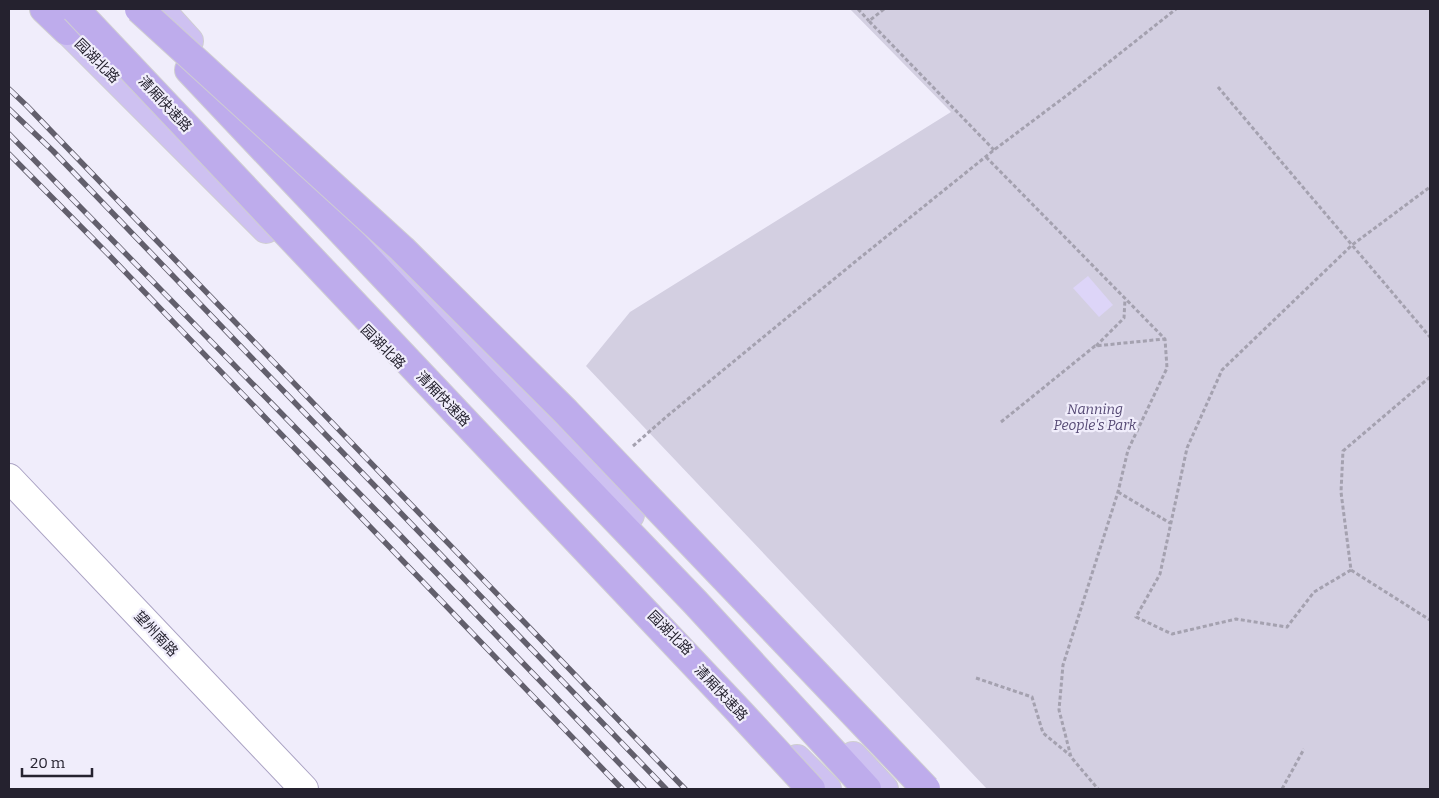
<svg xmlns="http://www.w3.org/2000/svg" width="1439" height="798" font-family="Bitter,'Noto Sans SC',serif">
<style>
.green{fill:#d3cfe1}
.building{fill:#ddd5f8}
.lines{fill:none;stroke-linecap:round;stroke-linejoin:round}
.tertiary-casing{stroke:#aba3c4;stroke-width:30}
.primary-casing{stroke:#cfced1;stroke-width:30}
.trunk-casing{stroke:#cfced1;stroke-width:30}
.path{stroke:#a4a1af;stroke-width:3;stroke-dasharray:4 2.5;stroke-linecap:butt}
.tertiary{stroke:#fff;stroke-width:28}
.primary{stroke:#cec1f1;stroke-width:28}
.trunk{stroke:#beacec;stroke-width:28}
.rail-casing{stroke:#625f6c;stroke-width:5.5}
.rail{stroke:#f0edfb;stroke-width:4;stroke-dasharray:11;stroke-linecap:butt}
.trunk-bridge-casing{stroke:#cfced1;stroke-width:30;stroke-linecap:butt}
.trunk-bridge{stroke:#beacec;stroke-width:28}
.labels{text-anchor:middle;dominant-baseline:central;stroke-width:4.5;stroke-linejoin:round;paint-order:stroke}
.street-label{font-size:14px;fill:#25222f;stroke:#f0edfb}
.park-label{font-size:14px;font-style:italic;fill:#554974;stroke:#f0edfb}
</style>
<rect width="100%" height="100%" fill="#f0edfb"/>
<path class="green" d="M850 9H1430V789H987L586 366 630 312 951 112Z"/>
<path class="building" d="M1088 276 1113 305 1099 317 1073 288Z"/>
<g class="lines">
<g class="tertiary-casing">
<path id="tertiary" d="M9 478 304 789"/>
</g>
<g class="primary-casing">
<path id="primary" d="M160 9 189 41
M51 14 266 229
M365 230 630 515
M853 756 884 789
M797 759 827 789"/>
</g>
<g class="trunk-casing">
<path id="trunk" d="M44 9 67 31
M189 70 486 384 695 602 867 789"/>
</g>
<path class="path" d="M858 9 869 21
M884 9 869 21 994 150
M1218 87 1430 337
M986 157 1165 339 1167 368 1128 450 1118 492 1063 665 1059 710 1071 757 1098 789
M1096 346 1124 318 1125 299
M1430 377 1343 451 1341 492 1351 570 1430 620
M1001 422 1095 346 1164 339
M633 446 666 417 856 261 994 150 1070 93 1176 9
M1118 492 1170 523
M1351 570 1314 592 1287 627 1236 619 1172 634 1136 617 1160 574 1187 448 1222 370 1352 245 1430 187
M976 678 1032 697 1043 733 1071 756
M1282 789 1304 749"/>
<use href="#tertiary" class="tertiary"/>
<use href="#primary" class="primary"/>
<use href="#trunk" class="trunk"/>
<g class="rail-casing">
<path id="rail" d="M9 89 27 106 685 789
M9 109 53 151 666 789
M9 134 397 532 644 789
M9 154 106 252 622 789"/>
</g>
<use href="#rail" class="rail"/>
<g class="trunk-bridge-casing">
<path id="trunk-bridge" d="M75 9 734 706 811 789
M139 9 402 249 566 412 926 789"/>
</g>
<use href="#trunk-bridge" class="trunk-bridge"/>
</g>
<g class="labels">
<g class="street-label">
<text transform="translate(97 61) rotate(45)">园湖北路</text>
<text transform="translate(165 104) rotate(47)">清厢快速路</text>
<text transform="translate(383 347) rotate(45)">园湖北路</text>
<text transform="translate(443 399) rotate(46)">清厢快速路</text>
<text transform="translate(670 633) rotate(45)">园湖北路</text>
<text transform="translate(156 634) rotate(47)">望州南路</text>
<text transform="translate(721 693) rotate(47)">清厢快速路</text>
</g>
<g class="park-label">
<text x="1095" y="409">Nanning<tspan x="1095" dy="16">People's Park</tspan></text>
</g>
</g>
<rect width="1439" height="798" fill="none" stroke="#25222f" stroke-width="20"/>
<path d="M22 768v8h70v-8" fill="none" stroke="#25222f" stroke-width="2.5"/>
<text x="30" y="768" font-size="15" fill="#25222f" stroke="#f0edfb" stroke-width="4" paint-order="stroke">20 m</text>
</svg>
